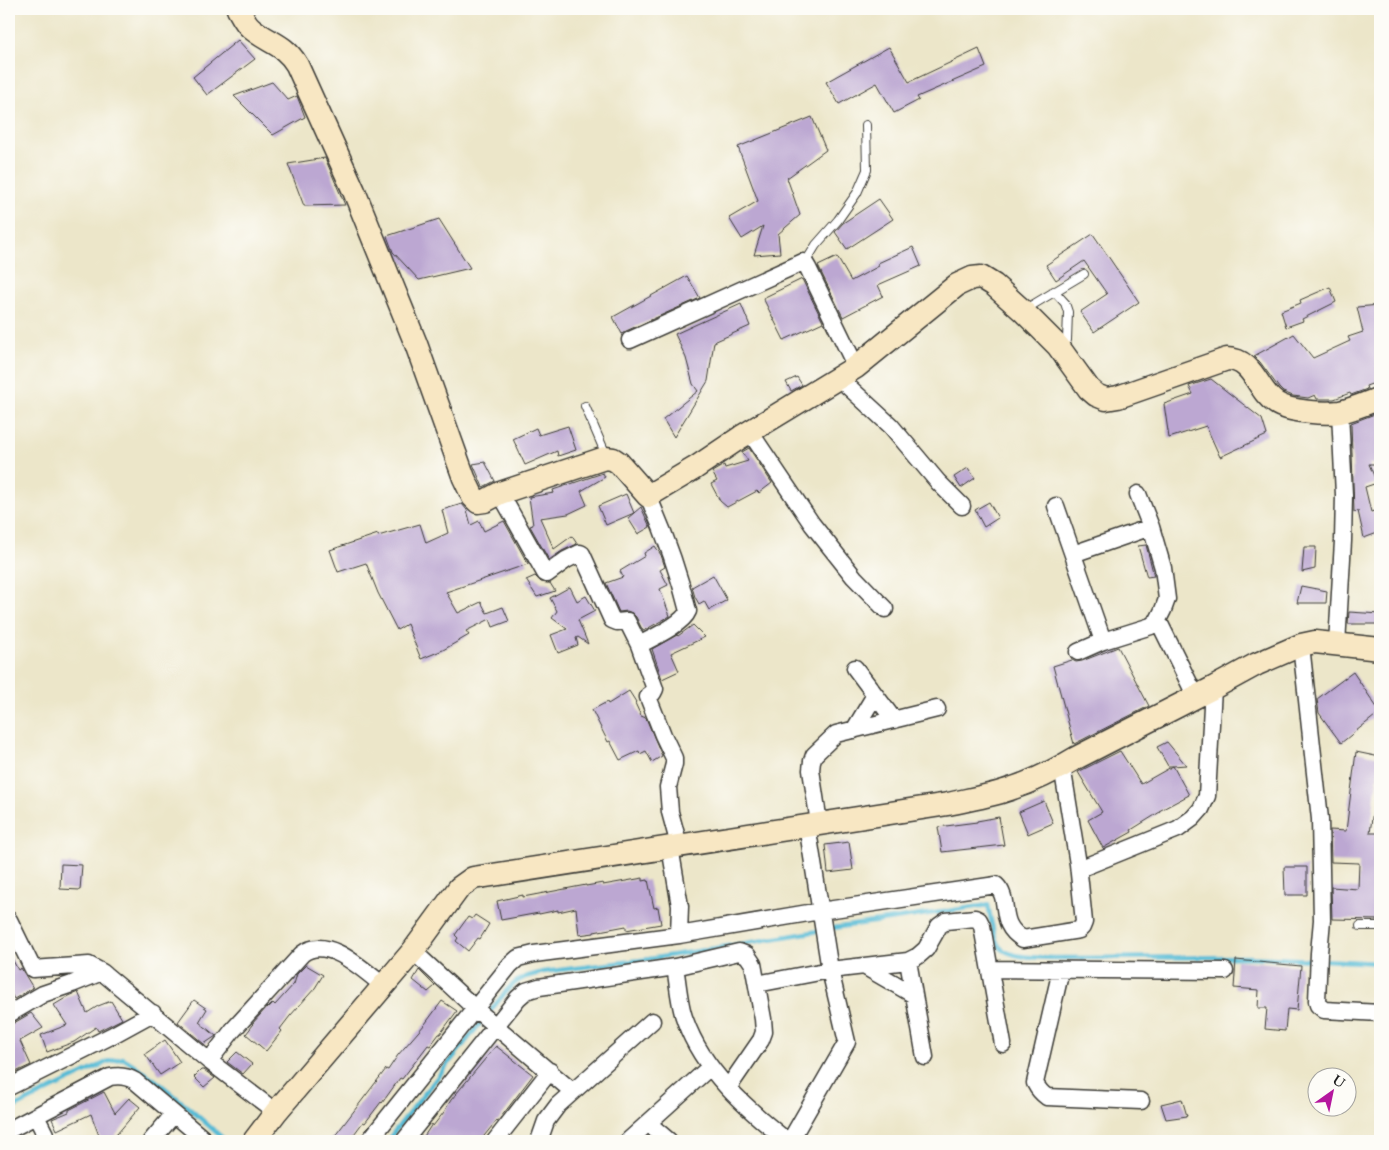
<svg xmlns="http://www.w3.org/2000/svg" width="1389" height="1150" font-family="Cardo,serif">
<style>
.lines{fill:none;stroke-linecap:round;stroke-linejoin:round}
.stream{stroke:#57bbd5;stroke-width:4.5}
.building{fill:#bca7d2}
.lane-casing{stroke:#3b3a36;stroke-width:10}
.street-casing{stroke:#3b3a36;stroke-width:19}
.secondary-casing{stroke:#3b3a36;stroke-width:25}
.lane{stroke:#fff;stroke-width:8}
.street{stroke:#fff;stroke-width:16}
.secondary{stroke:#f8e7c3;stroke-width:22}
</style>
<rect width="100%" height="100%" fill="#fdfcf7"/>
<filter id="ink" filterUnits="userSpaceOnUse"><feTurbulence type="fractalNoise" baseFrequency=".02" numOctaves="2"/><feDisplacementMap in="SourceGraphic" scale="10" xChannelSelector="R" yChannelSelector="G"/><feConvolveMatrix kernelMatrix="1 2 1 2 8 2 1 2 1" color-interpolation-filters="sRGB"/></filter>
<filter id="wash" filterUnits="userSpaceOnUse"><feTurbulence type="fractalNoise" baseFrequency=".0096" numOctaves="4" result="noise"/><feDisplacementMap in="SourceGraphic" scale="20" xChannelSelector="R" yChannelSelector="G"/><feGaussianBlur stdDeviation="1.12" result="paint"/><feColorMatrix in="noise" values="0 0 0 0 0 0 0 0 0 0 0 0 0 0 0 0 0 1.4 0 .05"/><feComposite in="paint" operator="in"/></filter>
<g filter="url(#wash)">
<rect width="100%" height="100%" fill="#ece6c9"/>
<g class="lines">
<path class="stream" d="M827 929 988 905C990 914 994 940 999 946 1009 959 1044 958 1059 958L1248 957 1315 960
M1323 960 1380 963
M487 1015 508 989 516 982 525 977 543 972 649 959 819 931
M9 1110 107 1062 123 1058C161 1081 193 1112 226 1141
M387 1141 482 1021"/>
</g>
<g id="blocks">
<path class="building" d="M238 40 255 59 207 95 193 77Z
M889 47 909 82 979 49 986 67 917 97 919 100 894 113 877 83 839 104 826 82Z
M272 82 288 100 297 96 305 117 273 135 234 96Z
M812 117 826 150 787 178 800 215 778 234 780 253 754 255 763 226 742 239 729 218 758 201 738 147Z
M325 158 345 205 304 206 288 164Z
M879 199 893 219 847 249 835 232 843 223Z
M439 219 470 268 419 280 393 252 387 236Z
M1093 234 1139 302 1094 332 1080 312 1107 294 1084 261 1056 280 1046 265Z
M913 247 921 266 878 285 883 296 843 317 818 266 837 257 851 281 879 266 878 263Z
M687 276 700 298 626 331 622 334 613 317Z
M802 279 823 322 784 340 763 298Z
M1330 287 1336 302 1302 319 1303 321 1286 327 1281 311 1301 303 1300 300Z
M741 304 750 326 714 342 708 381 674 437 663 419 698 391 693 384 686 358 675 334Z
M1380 305V381L1366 386 1367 389 1351 395 1350 393 1334 399H1317L1315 395 1308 398 1293 396 1283 392 1279 388 1260 362 1254 356 1294 334 1313 358 1350 341 1348 337 1363 332 1357 307Z
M797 377 802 385 791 391 786 382Z
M1211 379 1262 419 1267 435 1220 457 1206 426 1169 438 1164 404 1193 394 1189 386Z
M1380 412V464H1369L1377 483 1365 487 1371 512 1380 509V532L1364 538 1358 511 1354 512 1351 423Z
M568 426 576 450 558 456 557 451 525 465 513 439 536 428 539 435Z
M749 448 772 483 759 493 757 491 727 507 720 501 711 484 717 481 712 472 724 465 725 468 748 461 742 452Z
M485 462 495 481 483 487 473 464Z
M968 468 975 478 961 488 954 477Z
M603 473 605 477 581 491 587 505 568 514 540 518 554 549 572 536 577 544 562 551 549 560 530 526 533 525 529 497 554 493 553 490Z
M626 494 634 513 606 525 598 506Z
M989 502 998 518 984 527 975 510Z
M462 504 467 510 471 525 479 521 484 531 504 521 528 564 446 592 458 613 481 602 487 613 503 607 509 621 493 627 490 619 466 631 469 635 443 650 421 659 407 624 397 630 378 593 366 563 338 572 330 550 378 534V536L420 524 426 543 448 533 442 510Z
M641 507 650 527 638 534 628 518Z
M1146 545 1154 576 1147 577 1138 546Z
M655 546 661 555 665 567 660 570 668 585 660 589 670 616 643 631 636 617 632 613 627 611 619 612 606 583 623 577 620 571 645 556 644 553Z
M1304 547H1316L1315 569 1302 572Z
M713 575 727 600 709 610 704 601 699 604 695 597 692 587Z
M535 576 541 582 550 583 555 591 537 597 526 580Z
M1301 586 1327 591 1326 603H1297Z
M570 587 577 601 586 596 595 611 578 620 588 644 578 637 576 638 578 645 558 653 551 635 567 629 552 618 557 611 550 598Z
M1349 612 1380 614V624H1348Z
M693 625 705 637 671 653 679 671 662 679 652 649 677 635 678 636Z
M1118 647 1149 706 1074 744 1053 666 1072 660 1076 662 1082 661Z
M1353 672 1380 712 1341 743 1319 713 1317 699Z
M629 691 636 702 635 703 641 716 646 718 662 756 652 762 646 751 640 754 639 751 620 760 610 741 608 742 592 710 607 702 608 704Z
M1167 742 1186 765 1173 766 1189 795 1159 811 1160 812 1131 830 1132 832 1103 848 1088 820 1102 812 1078 772 1120 751 1141 784 1173 766H1168L1157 747Z
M1356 752 1380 757 1370 833H1380V920L1332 919 1331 887 1358 889 1359 863 1331 862 1330 830 1346 831Z
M1044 801 1053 823 1028 834 1019 812Z
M999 817 1004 845 942 852 938 827 977 822V821Z
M849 842 853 870 828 873 825 845Z
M61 864 82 865 80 890 60 889Z
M1284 867H1307V895H1285Z
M643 878V881L648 880 654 908 658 907 661 924 626 930V926L594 932V933L579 935 576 908 558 912V910L539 914V913L501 920 497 901 523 895V897L586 885V886L603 883V885Z
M475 915 489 924 480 939 478 938 468 951 456 941 458 938 455 935 468 917 472 919Z
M9 953 18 970 21 968 33 988 14 999 9 990Z
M1236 960 1301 966 1297 1010 1287 1009 1285 1031 1265 1029 1267 1008H1258L1259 990 1234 988Z
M306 965 323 975 315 988 290 1016 280 1029 282 1031 266 1051 246 1034 253 1025 252 1024 267 1007 268 1008 273 1003 275 1005 294 984 297 974Z
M419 970 435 986 428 992 413 980Z
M78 992 87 1013 98 1006 111 1001 122 1019 98 1031 96 1027 74 1042 47 1052 41 1035 67 1025 54 1005 69 996Z
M194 1000 207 1009 199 1022 216 1036 204 1044 178 1022Z
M442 1001 457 1011 440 1034H439L430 1046 428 1045 402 1079 400 1078 382 1103 381 1102 365 1123 363 1122 349 1141H331L386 1069 388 1070 398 1055 425 1024Z
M31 1013 43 1028 20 1041 31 1065 9 1075V1024L14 1023Z
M165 1040 180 1062 160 1075 145 1054Z
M496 1046 533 1075 498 1121 497 1120 480 1141H421L432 1124 433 1126 444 1112 451 1100Z
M237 1052 252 1064 243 1074 227 1062Z
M201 1070H204L215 1078 204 1087 194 1077Z
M104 1092 115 1113 129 1098 140 1107 111 1141H101L91 1114 57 1130 52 1119 69 1112V1110Z
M1182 1099 1187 1116 1166 1119 1161 1104Z"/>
</g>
</g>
<g filter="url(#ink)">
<use href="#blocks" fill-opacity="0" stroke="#3b3a36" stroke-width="1"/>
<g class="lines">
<g class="lane-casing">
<path id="lane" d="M805 263 816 245 838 220 857 193 867 170 866 125
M1054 291 1065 303 1068 312 1067 340 1062 347
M1024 310 1084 274
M585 406 607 457
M1380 801 1378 813 1380 820
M1360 926H1380"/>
</g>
<g class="street-casing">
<path id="street" d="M630 340 803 262 805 263 808 268 856 367
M839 378 891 426 938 482 962 506
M750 432 812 524 854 577 885 609
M500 493 545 573 547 574 566 560 580 553 582 554 612 620 617 622 627 621 639 645 655 689 653 693 649 695 648 697 663 735 674 758V764L668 787 670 812 679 845
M1056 506 1103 641
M1073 554 1151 527
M1158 620 1196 697
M1337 644 1343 541 1344 495 1340 412
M639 645C652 638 683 624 688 611 678 570 665 534 648 496
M1301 645 1320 819 1322 920 1319 953 1317 1001 1318 1005 1324 1010 1380 1013
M1078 652 1103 641 1151 626 1158 620 1163 610 1167 599 1163 568 1151 527 1138 494
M855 668 894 720
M854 730 875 695
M1062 766 1078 864 1084 867 1178 829 1193 818 1201 809 1207 796 1213 688
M819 823 811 770 812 761 814 755 836 734 937 709
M9 920 33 969 89 965 102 972 209 1061 276 1112
M679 935 820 911 996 885C1012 900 996 923 1023 939L1079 930 1082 927 1084 922 1078 864
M413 951 479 1012 572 1091
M908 961 925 1057
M864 966 914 995
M990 969 1225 971
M1061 970 1035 1083C1038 1089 1041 1093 1047 1097L1141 1101
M757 984 830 970 908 961 918 956 926 949 939 926 946 921 975 918 979 920 982 926 1003 1044
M9 1014 43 994 72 984 102 972
M209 1061 233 1030 302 954C327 934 363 970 384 986
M9 1087 111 1036 153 1013
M728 1088 761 1040 764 1032 763 1019 753 964 747 955 739 952 675 967C678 983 679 1005 685 1020 703 1071 746 1108 787 1141
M36 1116 45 1134 46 1141
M648 1123 669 1141
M9 1130 110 1077C120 1075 127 1076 135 1081L206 1141
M151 1141 174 1114
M369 1141 510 965 518 958 534 954 679 935 680 906 670 847
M404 1141 518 998 526 991 539 987 675 967
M495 1141 550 1071
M539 1141 546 1121 558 1105 652 1021
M628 1141 710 1067
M790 1141 847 1042 830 970 807 825"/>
</g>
<g class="secondary-casing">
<path id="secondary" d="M238 9C242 16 245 23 251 28 268 43 284 43 297 65L354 191 416 344 464 478 473 497 478 502 485 501 500 493 605 458 613 459 619 463 648 496 695 468 741 437 856 367 957 285 972 278 981 277 994 285 1023 311 1058 346 1089 389 1096 395 1106 399 1118 397 1227 359C1254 359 1257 391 1276 403 1289 412 1325 414 1340 412 1353 409 1367 403 1380 398
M254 1141 276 1112 413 951 459 888 473 878 948 804C970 799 992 796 1013 788 1034 781 1056 770 1076 758L1213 688 1257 664 1301 645 1315 642 1380 649"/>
</g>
<use href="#lane" class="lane"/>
<use href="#street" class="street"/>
<use href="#secondary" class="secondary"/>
</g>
</g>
<rect width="1389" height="1150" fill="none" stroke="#fdfcf7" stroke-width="30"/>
<g transform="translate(1332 1092) rotate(33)"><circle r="24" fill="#fdfcf7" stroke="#a3a29f"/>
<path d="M0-4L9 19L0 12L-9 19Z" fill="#b5179e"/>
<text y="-8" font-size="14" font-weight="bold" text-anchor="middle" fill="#1c1c1c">U</text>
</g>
</svg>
